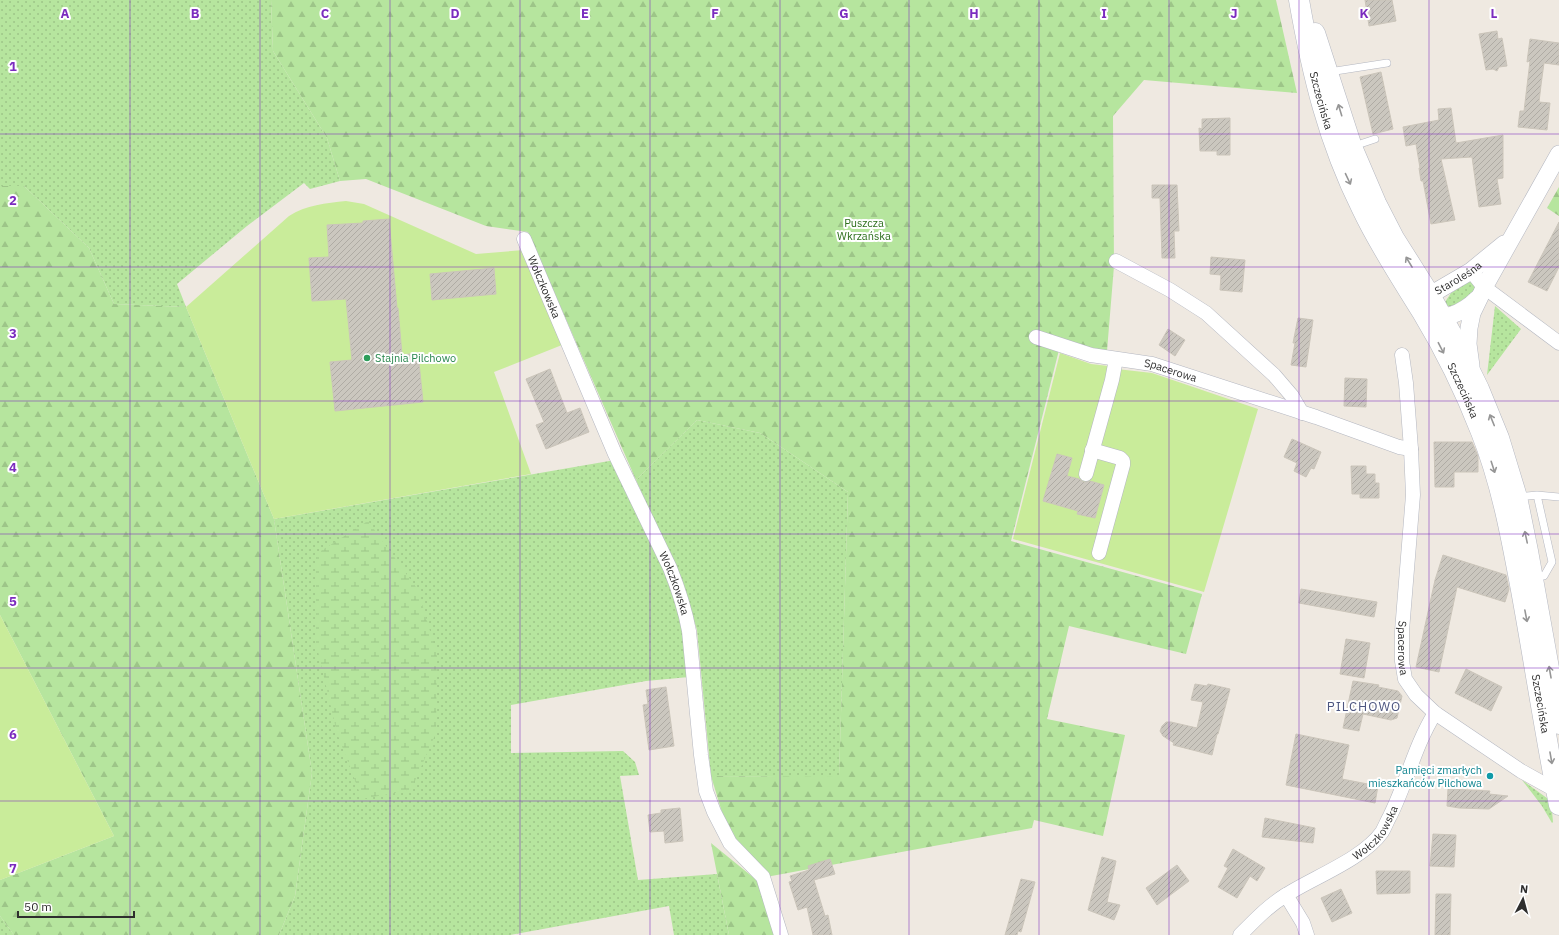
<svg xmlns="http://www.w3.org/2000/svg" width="1559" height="935" font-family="'IBM Plex Sans',sans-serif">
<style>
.grass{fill:url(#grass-dots)}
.forest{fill:url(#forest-firs)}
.wetland{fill:url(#wetland-marsh)}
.pitch{fill:#c9ec9a}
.building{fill:url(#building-hatch);stroke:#cbc5ba}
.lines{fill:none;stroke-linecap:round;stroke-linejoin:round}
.service-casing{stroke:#b4b7c1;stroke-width:8}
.minor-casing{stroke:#b4b7c1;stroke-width:15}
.tertiary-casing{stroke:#b4b7c1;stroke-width:18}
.secondary-casing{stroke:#b4b7c1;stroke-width:21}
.service{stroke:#fff;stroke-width:7}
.minor{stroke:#fff;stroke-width:14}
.tertiary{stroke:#fff;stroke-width:17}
.secondary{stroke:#fff;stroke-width:20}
.oneway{stroke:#969696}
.grid{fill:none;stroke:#7b2cbf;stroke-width:1;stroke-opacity:0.55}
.leisure-dot{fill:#2e9e5b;stroke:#fff;stroke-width:1.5}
.culture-dot{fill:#0f9aa8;stroke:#fff;stroke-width:1.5}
.labels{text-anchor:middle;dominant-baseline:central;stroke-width:4;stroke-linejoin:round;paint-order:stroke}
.street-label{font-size:11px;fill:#2e2e2e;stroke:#fff}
.park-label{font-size:11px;fill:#2c6e1b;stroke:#fff}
.leisure-label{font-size:11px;fill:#27864d;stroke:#fff;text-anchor:start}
.culture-label{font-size:11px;fill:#0d838f;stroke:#fff;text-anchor:end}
.quarter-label{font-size:13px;letter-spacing:1px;fill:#4d5680;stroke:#fff}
.grid-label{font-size:13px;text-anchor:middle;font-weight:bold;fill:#7b2cbf;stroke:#fff;stroke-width:4;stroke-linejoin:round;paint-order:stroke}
</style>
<defs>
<pattern id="grass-dots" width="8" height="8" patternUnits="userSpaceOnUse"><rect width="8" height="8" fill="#b6e59e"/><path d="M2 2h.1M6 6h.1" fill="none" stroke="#9dc588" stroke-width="1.8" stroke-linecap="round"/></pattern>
<pattern id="forest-firs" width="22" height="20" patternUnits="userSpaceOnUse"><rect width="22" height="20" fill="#b6e59e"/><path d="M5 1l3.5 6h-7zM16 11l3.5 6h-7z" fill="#9dc588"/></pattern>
<pattern id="wetland-marsh" width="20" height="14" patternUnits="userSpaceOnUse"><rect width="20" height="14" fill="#b6e59e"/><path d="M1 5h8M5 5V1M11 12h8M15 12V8" fill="none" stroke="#9dc588"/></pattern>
<pattern id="building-hatch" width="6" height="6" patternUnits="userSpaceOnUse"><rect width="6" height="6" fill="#cbc7bf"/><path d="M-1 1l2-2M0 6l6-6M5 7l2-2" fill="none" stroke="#afaba4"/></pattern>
</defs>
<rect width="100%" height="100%" fill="#efe9e1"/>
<path class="grass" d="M0 0H271L273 51 327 138 340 181 310 189 304 183 247 226 177 284 186 307 114 304 89 248 24 186H0Z
M1470 281 1476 282 1475 292 1453 306H1445V302L1451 293Z
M1495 306 1521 329 1487 375Z
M697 420 760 433 848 492 839 778 711 776 697 630 683 585 636 480Z
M615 460C639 513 669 567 681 625 685 642 686 659 689 677L646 681 511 705V753L623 751 635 762 639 775 620 776 638 880 717 874 729 935H674L669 906 510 935H279L295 896 312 773 274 519Z
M1522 780 1551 801 1553 822 1552 823 1542 806Z
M0 916 14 935H0Z"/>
<path class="forest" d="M271 0H1276L1297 93 1144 80 1113 116 1114 266 1107 351 1076 344 1059 350 1011 541 1202 594 1186 654 1069 626 1047 719 1125 735 1103 836 1034 820 1032 828 755 879 759 882 776 935H729L711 843 754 878 724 819 711 776 839 777 848 492 760 433 697 420 636 480 528 232 486 226 366 179 340 181 327 138 273 51Z
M0 186H24L89 248 114 304 186 307 274 519 312 773 295 896 279 935H14L0 916V880L114 836 0 615Z
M1559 187V216L1547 208Z"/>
<path class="wetland" d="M368 521 418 590 437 655 436 733 411 790 362 799 337 733 316 643V554Z"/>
<path class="pitch" d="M346 201 364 204 476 254 524 250 562 345 494 372 531 474 274 519 186 307 289 216C306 205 326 203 346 201Z
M1060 353 1091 364 1108 366V368L1152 373 1258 409 1204 592 1013 539Z
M0 615 114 836 0 880Z"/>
<path class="building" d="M1365 0H1392L1396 21 1369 26Z
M1497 31 1498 39 1502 38 1507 66 1499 67 1497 71 1493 69 1486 70 1479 34Z
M1530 39 1559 43V65L1544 63 1541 85 1539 102 1550 103 1547 130 1518 127 1520 111H1524L1530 61 1527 62Z
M1381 72 1393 129 1373 134 1360 77Z
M1451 108 1456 143 1503 135V178L1497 179 1501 204 1479 207 1472 157 1441 159 1455 220 1431 224 1423 181H1421L1419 168H1420L1416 144 1406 146 1403 127 1439 120 1438 109Z
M1230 118V155H1217V151H1200L1199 128 1202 129V119Z
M1152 185H1177L1179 231H1174L1175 258H1162L1160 198H1152Z
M389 219 397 308H398L402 355 418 353 423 402 335 411 330 362 352 360 346 299 312 301 309 258 329 257 327 225 363 223V221Z
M1559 222V267L1547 291 1528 282Z
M1211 257 1245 260 1242 292 1220 290 1221 275 1210 274Z
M494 268 496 294 432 300 430 274Z
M1298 318 1313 320 1306 367 1291 365 1295 343H1293Z
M1168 329 1185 340 1175 356 1159 345Z
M550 369 567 413 580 408 589 432 546 449 536 425 544 422 526 379Z
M1345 378 1367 379 1366 407 1344 406Z
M1292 439 1321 452 1314 469 1311 468 1306 477 1294 471 1297 463 1284 457Z
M1434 442H1472L1478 456V472H1454V487H1435Z
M1057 454 1072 458 1067 476 1079 479 1084 482 1090 481 1104 485 1095 518 1077 514 1078 511 1043 501Z
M1351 466H1366V474H1375V483H1379V498H1360V494H1352Z
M1443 555 1506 575 1509 589 1505 602 1457 587 1439 672 1416 667 1435 580Z
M1301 589 1377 602 1374 617 1299 603Z
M1346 639 1370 643 1364 678 1340 674Z
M1466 669 1502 687 1491 711 1455 693Z
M1353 681 1379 685 1378 687 1398 691 1402 696 1397 718 1391 720 1363 714 1359 731 1343 728Z
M1195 684 1207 686 1208 684 1230 689 1218 734H1217L1212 755 1173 745 1174 743 1163 736 1160 731 1162 726 1166 722H1171L1197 728 1203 702 1191 700Z
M666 687 674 746 649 750 643 705 648 704 646 690Z
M1296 734 1349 745 1342 779 1378 786 1375 803 1286 785Z
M1448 789 1490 791 1489 794 1508 796 1489 809 1459 808 1447 806Z
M680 808 683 841 665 843 664 831 650 832 648 815 661 813V810Z
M1265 818 1315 828 1313 843 1262 837Z
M1433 834 1456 835 1454 867 1430 866Z
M1233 849 1265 868 1257 881 1250 876 1237 898 1218 887 1228 868 1224 866Z
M1102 857 1116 861 1107 902 1120 905 1114 920 1088 910Z
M830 859 835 874 814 880 825 916 828 915 832 935H813L807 907 798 910 789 882 792 881 790 876 809 870 808 866Z
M1177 865 1189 881 1157 905 1146 888Z
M1376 871H1410V893L1377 894Z
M1021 879 1035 882 1021 932 1018 931 1017 935H1005Z
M1341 889 1352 913 1332 922 1321 898Z
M1436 894H1451L1450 935H1435Z"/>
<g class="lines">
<g class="service-casing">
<path id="service" d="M1329 72 1387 63
M1354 146 1375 139
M1537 495 1559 497
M1518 497 1537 495 1552 562 1544 576H1535"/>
</g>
<g class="minor-casing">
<g id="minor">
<path id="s1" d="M524 239 615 454 670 568C678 588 685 609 689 631L701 755 706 791 714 812 730 843 763 877 781 935"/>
<path d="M1116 261 1170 290 1206 313 1274 375 1292 396 1302 413"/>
<path d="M1471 271 1484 287 1559 343"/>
<path id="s2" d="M1036 337 1091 355 1152 364 1316 417 1399 447 1411 449"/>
<path id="s3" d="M1402 355 1406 383 1411 449 1413 495 1402 631V661L1405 679 1416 695 1435 713 1521 771 1559 792"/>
<path d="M1092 450 1120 458 1123 461V465L1099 553"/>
<path d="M1086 474 1112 380 1116 359"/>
<path d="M1286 895 1303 923 1307 935"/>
<path id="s4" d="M1240 935C1255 920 1268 906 1286 895 1314 877 1363 859 1382 832 1385 827 1387 821 1390 816 1407 782 1415 745 1435 713"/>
</g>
</g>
<g class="tertiary-casing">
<g id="tertiary">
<path id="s5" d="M1477 299C1464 312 1441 324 1423 313V305L1430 295 1471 271 1504 244"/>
<path d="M1471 366 1468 344 1469 328 1472 313 1487 282 1559 154"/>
</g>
</g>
<g class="secondary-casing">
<g id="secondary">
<path id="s6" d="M1299 0C1312 74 1328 141 1362 209 1379 245 1401 278 1422 312 1445 350 1465 391 1481 432 1501 482 1511 536 1521 590 1534 661 1545 734 1559 805"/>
<path d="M1315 33 1352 147 1376 203 1394 238 1430 295 1454 338 1479 389 1499 438 1517 497 1528 551 1559 724"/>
</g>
</g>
<use href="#service" class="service"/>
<use href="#minor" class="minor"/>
<use href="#tertiary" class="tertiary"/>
<use href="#secondary" class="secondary"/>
</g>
<defs><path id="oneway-shaft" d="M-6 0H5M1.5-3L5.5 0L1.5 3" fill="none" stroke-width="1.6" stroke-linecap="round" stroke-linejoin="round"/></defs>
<g class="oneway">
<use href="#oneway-shaft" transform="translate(1340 110) rotate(-107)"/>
<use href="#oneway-shaft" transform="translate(1348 179) rotate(65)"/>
<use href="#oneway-shaft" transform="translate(1409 262) rotate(-121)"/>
<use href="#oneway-shaft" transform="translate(1441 348) rotate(63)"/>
<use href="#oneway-shaft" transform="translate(1492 420) rotate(-112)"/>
<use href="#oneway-shaft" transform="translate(1493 467) rotate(72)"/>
<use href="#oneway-shaft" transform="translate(1526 537) rotate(-102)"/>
<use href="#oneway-shaft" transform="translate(1526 616) rotate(79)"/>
<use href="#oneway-shaft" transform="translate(1550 672) rotate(-100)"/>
<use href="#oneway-shaft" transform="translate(1551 758) rotate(80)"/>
</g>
<path class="grid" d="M130 0V935M260 0V935M390 0V935M520 0V935M650 0V935M780 0V935M909 0V935M1039 0V935M1169 0V935M1299 0V935M1429 0V935M0 134H1559M0 267H1559M0 401H1559M0 534H1559M0 668H1559M0 801H1559"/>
<circle class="leisure-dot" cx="367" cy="358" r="4"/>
<circle class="culture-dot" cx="1490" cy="776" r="4"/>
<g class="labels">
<g class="street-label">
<text stroke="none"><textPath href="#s6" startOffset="103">Szczecińska</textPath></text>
<text stroke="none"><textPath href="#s5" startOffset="113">Staroleśna</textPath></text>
<text stroke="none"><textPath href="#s1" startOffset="52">Wołczkowska</textPath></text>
<text stroke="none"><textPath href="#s2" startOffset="139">Spacerowa</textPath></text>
<text stroke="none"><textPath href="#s6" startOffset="427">Szczecińska</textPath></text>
<text stroke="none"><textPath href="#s1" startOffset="376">Wołczkowska</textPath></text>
<text stroke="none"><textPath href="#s3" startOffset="294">Spacerowa</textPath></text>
<text stroke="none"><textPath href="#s6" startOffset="751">Szczecińska</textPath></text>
<text stroke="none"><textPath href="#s4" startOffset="172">Wołczkowska</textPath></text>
</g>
<g class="park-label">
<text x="864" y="223">Puszcza<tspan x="864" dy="13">Wkrzańska</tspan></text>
</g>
<g class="leisure-label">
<text x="375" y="358">Stajnia Pilchowo</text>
</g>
<g class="culture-label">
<text x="1482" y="770">Pamięci zmarłych<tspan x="1482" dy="13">mieszkańców Pilchowa</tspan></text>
</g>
<g class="quarter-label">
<text x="1364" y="706">PILCHOWO</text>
</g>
</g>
<g class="grid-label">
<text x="65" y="18">A</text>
<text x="195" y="18">B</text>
<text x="325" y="18">C</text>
<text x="455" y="18">D</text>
<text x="585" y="18">E</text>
<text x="715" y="18">F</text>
<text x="844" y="18">G</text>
<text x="974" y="18">H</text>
<text x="1104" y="18">I</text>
<text x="1234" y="18">J</text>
<text x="1364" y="18">K</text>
<text x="1494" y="18">L</text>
<text x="13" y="71">1</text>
<text x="13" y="205">2</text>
<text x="13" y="338">3</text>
<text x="13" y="472">4</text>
<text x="13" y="606">5</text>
<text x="13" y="739">6</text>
<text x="13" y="873">7</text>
</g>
<g transform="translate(1523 899) rotate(6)" stroke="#ffffff" stroke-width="3" paint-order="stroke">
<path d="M0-3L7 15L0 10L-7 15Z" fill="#2e2e2e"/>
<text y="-6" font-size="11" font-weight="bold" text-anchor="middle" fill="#2e2e2e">N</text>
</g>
<path d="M18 911v6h116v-6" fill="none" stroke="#2e2e2e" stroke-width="2"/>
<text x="24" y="911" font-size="12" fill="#2e2e2e" stroke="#ffffff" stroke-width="3" paint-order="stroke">50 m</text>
</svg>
